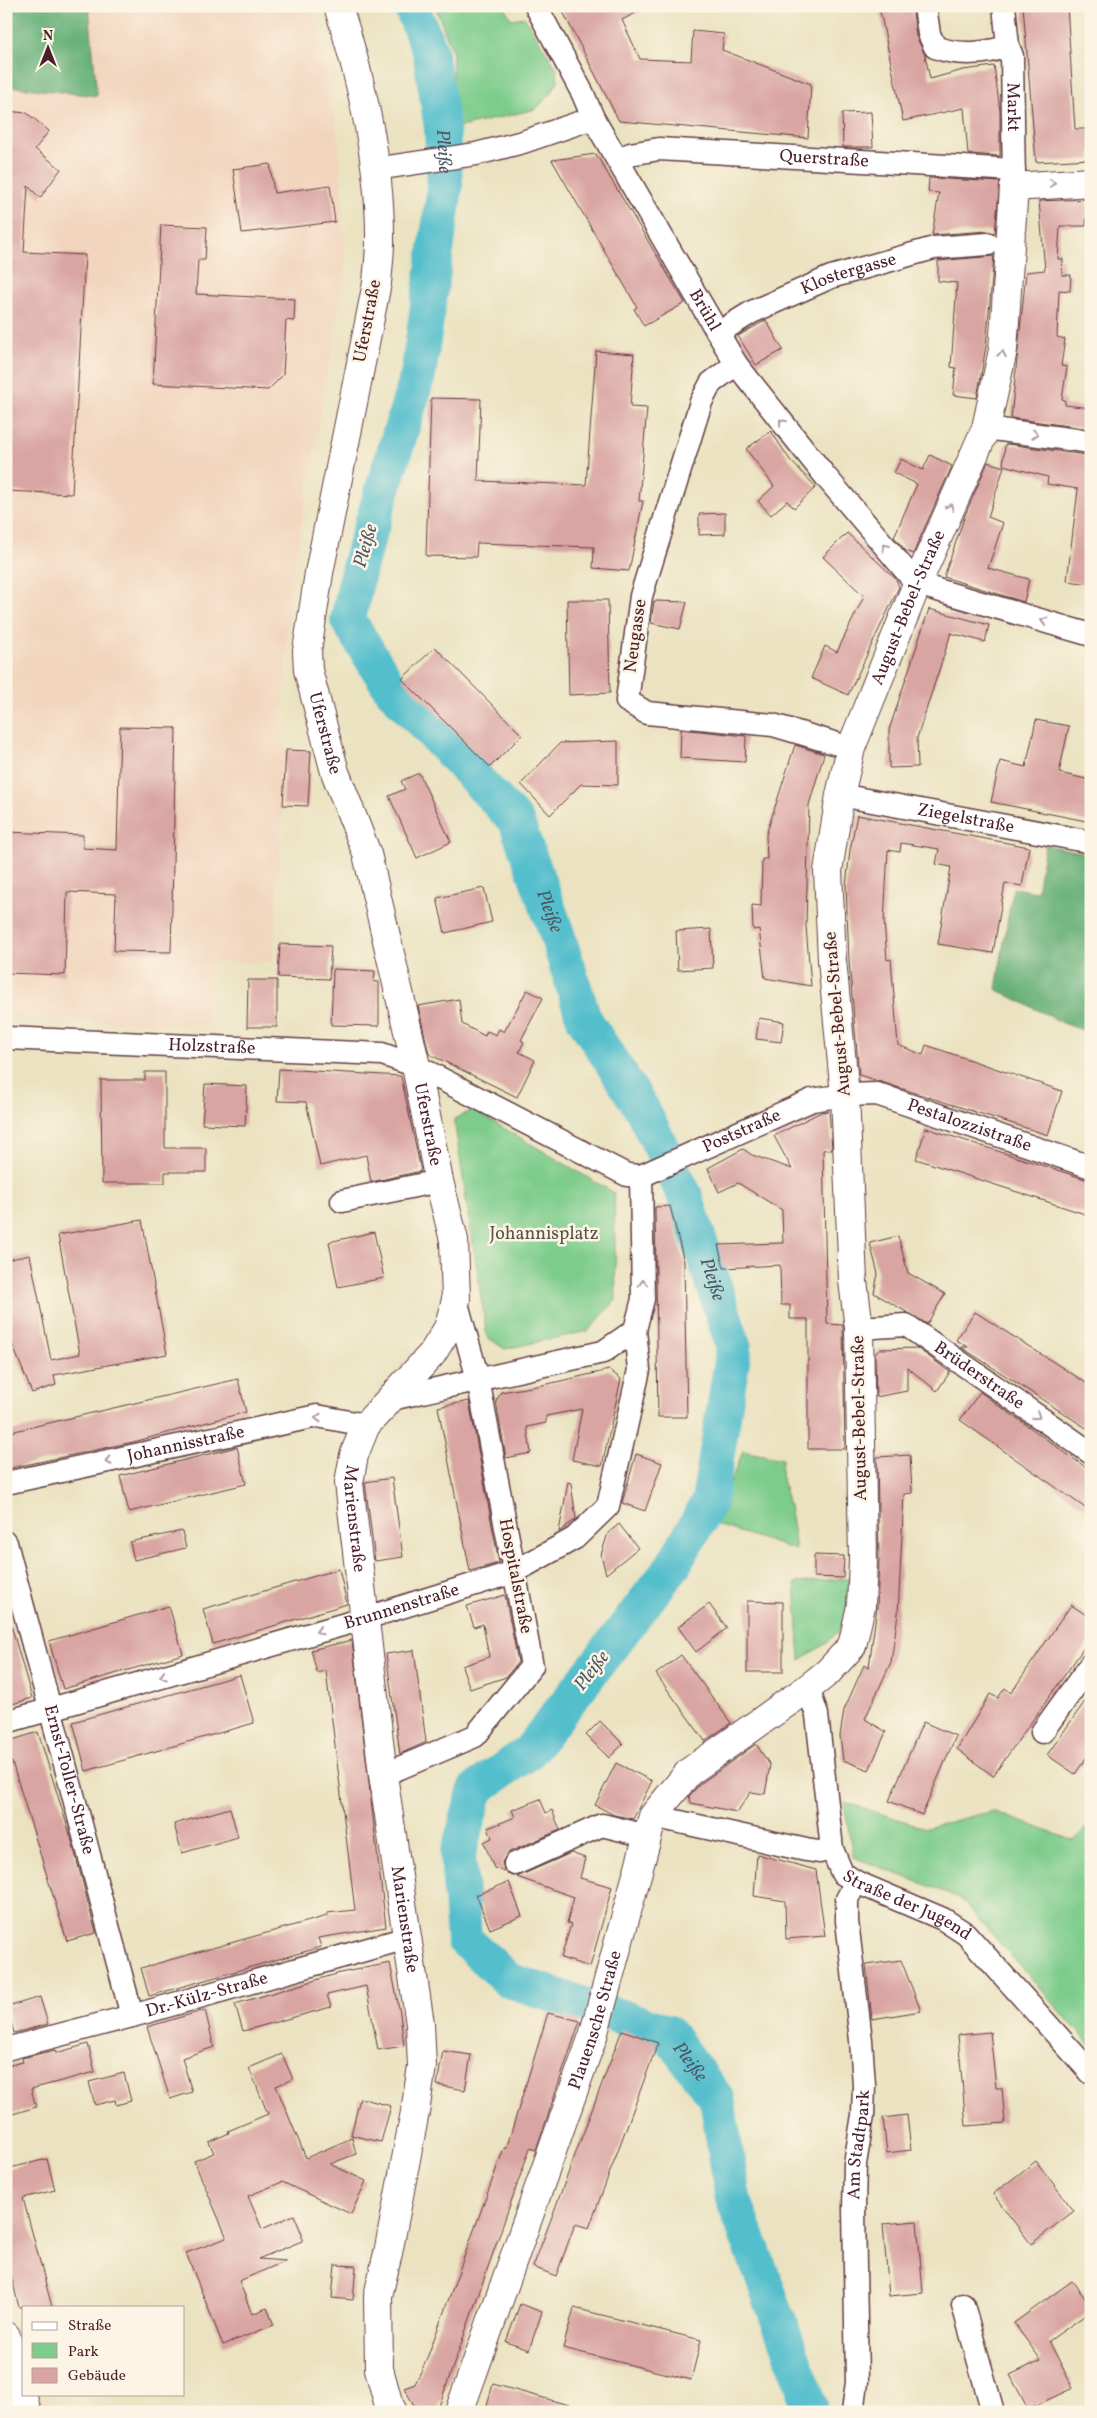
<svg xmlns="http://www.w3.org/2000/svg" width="1097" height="2418" font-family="Vollkorn,serif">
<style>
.built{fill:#f2d5be}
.green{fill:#7dcc8c;stroke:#64765c}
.forest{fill:#66b078;stroke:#586852}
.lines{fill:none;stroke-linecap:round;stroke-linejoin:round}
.river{stroke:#52becc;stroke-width:36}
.building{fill:#d9a5a3}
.street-casing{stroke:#623c41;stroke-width:25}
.secondary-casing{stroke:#623c41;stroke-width:30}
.street{stroke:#fff;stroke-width:22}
.secondary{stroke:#fff;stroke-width:28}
.oneway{stroke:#ae9aa0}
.labels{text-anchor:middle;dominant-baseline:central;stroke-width:5;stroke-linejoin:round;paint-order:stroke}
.street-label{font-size:18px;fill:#4a1f2b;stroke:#fcf5e5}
.park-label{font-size:18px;fill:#595348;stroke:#fcf5e5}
.water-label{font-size:19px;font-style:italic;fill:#4d5763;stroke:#fcf5e5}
</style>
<rect width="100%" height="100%" fill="#fcf5e5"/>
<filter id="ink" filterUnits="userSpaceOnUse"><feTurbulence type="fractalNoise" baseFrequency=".02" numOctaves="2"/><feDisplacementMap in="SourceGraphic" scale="10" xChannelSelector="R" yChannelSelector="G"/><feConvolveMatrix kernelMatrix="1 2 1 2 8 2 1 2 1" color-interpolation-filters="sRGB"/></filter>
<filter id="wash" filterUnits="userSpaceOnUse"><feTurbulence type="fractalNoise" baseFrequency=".0096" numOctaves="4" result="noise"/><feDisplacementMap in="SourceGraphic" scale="20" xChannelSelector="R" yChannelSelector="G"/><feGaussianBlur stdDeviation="1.12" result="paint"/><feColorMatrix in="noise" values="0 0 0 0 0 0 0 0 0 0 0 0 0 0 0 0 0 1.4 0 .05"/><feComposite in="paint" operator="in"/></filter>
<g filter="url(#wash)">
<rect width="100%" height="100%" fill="#eae2c0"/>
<path class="built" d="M89 6H313L339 142 346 266 290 590 281 738 286 750 273 962 216 961 207 982 209 1026 6 1017V86L97 96Z"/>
<path class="green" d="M435 6H504L511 19 524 17 557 69 558 81 551 94 536 109 452 129 453 53Z
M473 1110 614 1193 616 1300 588 1331 505 1349 487 1337 454 1119Z
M743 1451 782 1459 781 1475 790 1510 796 1550 714 1524Z
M851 1578 845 1624 827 1643 800 1660 795 1583Z
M844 1802 926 1828 993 1811 1074 1841 1091 1822V2046L960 1898 853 1857Z"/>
<path class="forest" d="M6 6H89L97 96 6 86Z
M1045 845 1091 854V1033L1063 1023 996 989 1013 888 1037 892Z"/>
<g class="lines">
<path class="river" id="s1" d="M411 6 430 51 442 128 445 187 418 375 360 563 348 620 391 689 516 821 554 925 584 1019 642 1109 685 1196 734 1348 709 1502 672 1567 529 1752 476 1789 458 1854 464 1939 508 1980 667 2032 717 2099 733 2198 809 2402 805 2412"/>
</g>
<g id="blocks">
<path class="building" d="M560 6H649L622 20 640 59 691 61 693 31 724 34 722 50 811 84 808 138 619 121Z
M879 6H912L916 36 925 55 930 79 963 70 994 66 1000 111V156L968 154 964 108 903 121Z
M1023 6H1067L1075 129H1091V159L1036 162Z
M6 111 27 113 49 131 35 149 61 169 40 198 28 186 24 252 85 255 72 494 6 491Z
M871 112 873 147H843L842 113Z
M596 154 685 303 644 326 634 309 637 307 552 160Z
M270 164 274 193 330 185 335 222 242 233 233 169Z
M929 178 1000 182 995 233 987 231 932 235 939 193 928 192Z
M1088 199 1086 226H1060L1058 259H1063L1062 275H1071L1070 291 1059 290 1057 337 1065 339 1061 366 1067 367 1062 399 1065 400V405L1091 408 1090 429 1011 418 1026 272 1045 270 1039 201Z
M161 225 207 227 205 260H198L196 294 295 299 294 321 286 320 283 375 268 390 153 384Z
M994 256 986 346 977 398 953 395 956 368 951 367 957 283 938 281V261Z
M766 320 783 350 756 365 738 336Z
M596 351 634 354 630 407 647 408 639 501H643L629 571 593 568 594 547 477 543 476 557 426 556 431 398 481 399 478 481 586 485Z
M771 431 790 460 816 487 794 508 787 501 771 515 758 501 774 486 746 449Z
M1007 444 1086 455V458L1091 459V584L1067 581 1078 489 1047 484 1048 477 1003 465 1005 445Z
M930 455 952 466 913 554 906 551 894 537 917 484 894 473 901 459 923 470Z
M988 462 1004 467 988 517 1003 523 988 568 1029 579 1024 602 944 577 965 515Z
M725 513V534L699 535V514Z
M847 533 896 579 899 587 848 695 811 678 825 646 837 652 864 596 823 557Z
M567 600H608L610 693 569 695Z
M654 601 687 602 680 629 651 623Z
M929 609 989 625 985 642 951 633 917 738 918 767 889 768V730Z
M435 647 522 735 490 767 402 679Z
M1036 720 1069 726 1059 773 1091 780V822L991 802 1000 761 1026 767Z
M120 727 176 728 171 952 114 951 116 894 67 892 65 975 6 973V832L83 835V848L117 850Z
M681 729 746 736 745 762 680 758Z
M618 741V785L581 784 550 815 521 784 560 743Z
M795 745 824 754 809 805 806 927 811 986 765 978 759 929 753 930 752 905 761 906 762 859H767L766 835Z
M286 750 311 751 308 806 283 805Z
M419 773 451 842 417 858 389 796 405 789 401 781Z
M857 815 1029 847 1022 886 1005 883 993 953 938 944 951 867 936 864 939 849 901 843 900 852 888 850 884 921 887 960 891 959 898 1045 923 1055 926 1045 1062 1091 1048 1135 859 1075 849 961 846 886 850 850Z
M484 888 492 922 445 933 437 898Z
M711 929 713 968 678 970 676 931Z
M280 944 331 946 329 979 278 977Z
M333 969 375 971 374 982H379V1026L331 1025Z
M248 980H277V1027H247Z
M527 990 543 998 521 1040 524 1042 519 1052 535 1060 517 1097 429 1054 418 1006 459 999 462 1024 485 1036 487 1031 496 1035 499 1029 504 1032Z
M759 1018 784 1022 781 1042 756 1039Z
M279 1069 401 1076 421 1171 371 1182 366 1155 320 1166 306 1102 277 1101Z
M145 1072H165V1148H206V1172H165V1183H102L101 1080H145Z
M205 1084 247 1086 245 1126 202 1124Z
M829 1111 832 1149 823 1150 827 1324 843 1325 845 1449H808V1319H790V1305H781L780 1265 724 1268 718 1245 783 1243 782 1210 738 1183 719 1192 708 1168 743 1149 752 1155 792 1169 774 1136 821 1112Z
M926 1128 1091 1181V1216L916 1159Z
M670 1206 684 1262 687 1417H658L655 1207Z
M142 1220 167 1354 54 1375 56 1385 32 1393 6 1329V1260L30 1255 51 1360 80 1354 58 1235Z
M374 1232 384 1278 338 1287 329 1242Z
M898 1236 908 1273 945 1294 927 1324 874 1293 878 1274 870 1243Z
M975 1312 1091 1386V1431L961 1347H968L956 1340Z
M917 1348 950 1372 937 1391 907 1367V1391L876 1397 875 1354 880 1349Z
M609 1370 621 1379 602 1466 572 1460 582 1409 546 1416V1423L527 1427 531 1453 506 1458 496 1401 501 1392 543 1385Z
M238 1379 246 1412 133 1442 6 1469V1433Z
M980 1392 1091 1471V1512L960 1420Z
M469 1401 499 1563 470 1571 438 1407Z
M237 1447 246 1484 129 1512 120 1476Z
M636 1454 662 1463 645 1511 622 1503Z
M910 1455 912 1493 904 1494 898 1614 891 1662 865 1719 886 1732 869 1770 843 1760 840 1736 844 1710 864 1665 869 1667 877 1607 879 1561 877 1457Z
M392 1478 403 1557 375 1561 365 1482Z
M568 1482 571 1483 576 1519 559 1532Z
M619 1524 638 1548 606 1574 601 1555 608 1533Z
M182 1531 186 1548 134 1560 130 1542Z
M814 1555 844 1556 843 1578 814 1577Z
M339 1569 347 1604 213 1644 203 1609Z
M505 1595 518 1662 506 1677 470 1689 462 1666 489 1657 483 1624 474 1627 467 1606Z
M747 1601 783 1602V1672H747Z
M709 1604 727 1628 696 1652 678 1627Z
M1071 1605 1091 1618V1638L993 1776 957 1749 990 1694 998 1698 1005 1688 1011 1693Z
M169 1606 183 1654 63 1689 49 1641Z
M11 1625 32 1698 6 1706V1626Z
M352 1640 386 1927 318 1938 321 1947 149 1996 141 1968 327 1916V1913L355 1910 326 1671 317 1673 311 1650Z
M414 1650 426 1742 400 1754 386 1654Z
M681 1655 731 1723 705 1741 656 1674Z
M240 1675 254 1723 86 1771 73 1722Z
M1091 1693V1751L1075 1774 1047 1755Z
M600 1721 623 1744 609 1758 586 1735Z
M923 1722 956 1736 922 1815 889 1801Z
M38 1732 71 1838 96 1933 67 1941 12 1762 6 1764V1742Z
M756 1744 770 1765 765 1794 751 1792 737 1812 691 1803 689 1796 700 1784Z
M616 1763 652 1781 633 1819 614 1815 595 1805Z
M540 1799 546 1813 552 1810 560 1830 509 1852 502 1862 505 1872 494 1868 484 1842 492 1838 488 1828 515 1817 512 1810Z
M230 1808 238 1837 182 1853 174 1824Z
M571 1853 585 1858 580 1878 612 1887 590 1967 561 1958 571 1924 567 1923 574 1897 517 1877Z
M757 1854 816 1870 825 1936 786 1939 785 1901 754 1896Z
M509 1882 522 1916 490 1929 476 1895Z
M901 1960 921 2011 872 2019 866 1965Z
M390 1963 400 2013 404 2046 378 2050 366 1986 327 1995 331 2007 243 2031 235 2004 340 1973Z
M40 1997 48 2024 14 2033 7 2007Z
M205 2010 214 2047 182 2058 192 2092 170 2099 147 2027Z
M548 2013 580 2021 536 2150 530 2148 437 2412H418L404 2388 415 2384 426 2361 504 2148 506 2149Z
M622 2030 658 2043 589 2228 575 2224 556 2276 533 2267Z
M990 2032 996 2088H1002L1005 2123 966 2126 958 2035Z
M88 2044 95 2072 31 2089 36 2107 6 2116V2066L23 2062 22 2058 55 2050 56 2053Z
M443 2051 471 2055 465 2090 437 2085Z
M282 2054 293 2079 276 2086 306 2158 352 2138 356 2154 330 2164 366 2181 351 2214 282 2182 248 2196 262 2229 294 2215 302 2234V2241L258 2259 286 2261 239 2281 252 2314 267 2308 274 2325 223 2345 186 2253 227 2238 194 2161 214 2153 209 2142 229 2133 228 2131 268 2114 249 2068Z
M124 2073 131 2101 116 2105 115 2100 95 2105 89 2082Z
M360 2098 391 2106 381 2142 351 2135Z
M907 2115 911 2150 887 2153 883 2118Z
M47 2159 55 2190 23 2198 52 2307H19L6 2256V2169Z
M1036 2161 1074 2211 1031 2244 993 2194Z
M917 2221 923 2293 889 2296 883 2224Z
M335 2265 356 2266 353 2300 332 2298Z
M1072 2281 1091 2306V2311L1049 2341 1073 2388 1028 2409 1010 2375 1041 2360 1014 2323Z
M520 2304 542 2312 529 2350 506 2342Z
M574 2308 701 2340 691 2380 563 2348Z
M493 2384 576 2407 575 2412H485Z"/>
</g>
</g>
<g filter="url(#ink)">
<use href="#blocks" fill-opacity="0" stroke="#623c41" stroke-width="1"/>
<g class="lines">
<g class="street-casing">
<g id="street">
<path id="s2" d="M536 6 583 94 593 118 736 364 826 477 917 584 1091 635"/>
<path d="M925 6 929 34 935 47C957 56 987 54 1008 46"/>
<path id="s3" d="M1004 6 1008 46 1012 56 1014 184"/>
<path id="s4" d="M619 161 630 154 659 149 1014 170"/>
<path d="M375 169 476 154 523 142 593 118"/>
<path id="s5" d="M718 333 752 312 831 277 934 248 988 244"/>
<path d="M736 364 711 383 701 402 641 596 627 701 647 713 773 725 851 748"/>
<path d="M986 428 1091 442"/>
<path id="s6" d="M840 795 1091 842"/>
<path id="s7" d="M6 1038 382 1054 416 1066 627 1175 641 1176 812 1100 845 1095 877 1094 1091 1167"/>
<path d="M342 1201 439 1181"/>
<path id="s8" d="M859 1328 906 1325 1091 1453"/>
<path d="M391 1399 603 1352 635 1330 643 1299 641 1176"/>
<path id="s9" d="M6 1483 317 1416 366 1425"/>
<path id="s10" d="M6 1543 132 2016"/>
<path id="s11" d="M808 1688 817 1715 832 1849 842 1873 856 1882 943 1919 966 1934 1091 2073"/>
<path id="s12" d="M6 1722 366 1618 514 1572 575 1538 608 1506 639 1370 635 1330"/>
<path d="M1042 1732 1091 1664"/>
<path d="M383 1775 475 1736 532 1666 478 1379 456 1300"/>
<path d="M653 1816 806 1850 819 1852 832 1849"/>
<path d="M515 1864 602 1825 647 1836"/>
<path id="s13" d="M6 2049 132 2016 407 1938"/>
<path d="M963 2305 993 2412"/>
<path id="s14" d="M853 2412 857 2382 854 2209 855 2164 863 2115 864 2085 861 2040 847 1921V1899L856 1882"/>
</g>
</g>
<g class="secondary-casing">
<g id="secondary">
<path id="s15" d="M338 6C361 77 381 166 380 241 380 255 378 269 377 283L319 573 307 651 308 670 335 772 367 854 416 1066 439 1181 454 1240 456 1300 448 1328 432 1354 366 1425 354 1455 349 1483 383 1775 420 2024 422 2066 415 2112 388 2253 378 2296 379 2369 388 2402 393 2412"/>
<path d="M6 2336 27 2412"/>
<path id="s16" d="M459 2412 593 2036 653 1816 689 1772 808 1688 828 1672 852 1646 861 1606 863 1560 859 1328 853 1281 845 1095 832 960 828 871 840 795 851 748 917 584 986 428 1003 350 1014 187 1091 182"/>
</g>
</g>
<use href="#street" class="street"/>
<use href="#secondary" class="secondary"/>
</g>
<defs><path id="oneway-chevron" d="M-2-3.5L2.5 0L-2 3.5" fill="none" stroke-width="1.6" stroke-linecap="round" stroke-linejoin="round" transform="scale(1.25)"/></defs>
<g class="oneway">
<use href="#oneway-chevron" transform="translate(1052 183) rotate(-2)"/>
<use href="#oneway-chevron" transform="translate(1002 354) rotate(-80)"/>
<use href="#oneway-chevron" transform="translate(782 422) rotate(-128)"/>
<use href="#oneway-chevron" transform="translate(1035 434) rotate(7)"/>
<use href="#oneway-chevron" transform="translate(950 507) rotate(-66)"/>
<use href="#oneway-chevron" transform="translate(885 547) rotate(-131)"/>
<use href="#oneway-chevron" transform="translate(1044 621) rotate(-164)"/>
<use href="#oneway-chevron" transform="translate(643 1283) rotate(-91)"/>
<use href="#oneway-chevron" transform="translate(1037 1416) rotate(35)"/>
<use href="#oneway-chevron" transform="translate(318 1418) rotate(-180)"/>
<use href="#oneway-chevron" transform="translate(108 1461) rotate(168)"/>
<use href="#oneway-chevron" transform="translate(319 1631) rotate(164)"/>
<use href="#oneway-chevron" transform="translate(163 1676) rotate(164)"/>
</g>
</g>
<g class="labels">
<g class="street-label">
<text stroke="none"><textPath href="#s3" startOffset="102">Markt</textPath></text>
<text stroke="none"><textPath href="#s4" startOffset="208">Querstraße</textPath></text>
<text stroke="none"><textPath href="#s5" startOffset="144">Klostergasse</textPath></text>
<text stroke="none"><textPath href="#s2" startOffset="348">Brühl</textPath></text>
<text transform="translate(368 321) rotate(-79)">Uferstraße</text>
<text stroke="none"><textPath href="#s16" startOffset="1945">August-Bebel-Straße</textPath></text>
<text transform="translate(636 636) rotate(-82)">Neugasse</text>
<text stroke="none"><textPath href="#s15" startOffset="741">Uferstraße</textPath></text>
<text stroke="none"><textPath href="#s6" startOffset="128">Ziegelstraße</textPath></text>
<text transform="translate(838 1014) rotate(-95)">August-Bebel-Straße</text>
<text stroke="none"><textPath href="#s7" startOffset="206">Holzstraße</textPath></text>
<text stroke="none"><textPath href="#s15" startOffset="1146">Uferstraße</textPath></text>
<text stroke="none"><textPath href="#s7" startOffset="1014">Pestalozzistraße</textPath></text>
<text stroke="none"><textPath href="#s7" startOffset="774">Poststraße</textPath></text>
<text stroke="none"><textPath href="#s8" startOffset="136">Brüderstraße</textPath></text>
<text transform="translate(860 1418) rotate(-91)">August-Bebel-Straße</text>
<text stroke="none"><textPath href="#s9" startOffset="184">Johannisstraße</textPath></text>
<text stroke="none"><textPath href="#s15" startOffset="1578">Marienstraße</textPath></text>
<text transform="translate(515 1576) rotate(79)">Hospitalstraße</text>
<text stroke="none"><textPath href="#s12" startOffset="412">Brunnenstraße</textPath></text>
<text stroke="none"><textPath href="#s10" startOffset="245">Ernst-Toller-Straße</textPath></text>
<text stroke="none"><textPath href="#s11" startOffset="262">Straße der Jugend</textPath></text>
<text stroke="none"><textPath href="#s15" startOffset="1982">Marienstraße</textPath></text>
<text stroke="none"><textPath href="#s13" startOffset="208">Dr.-Külz-Straße</textPath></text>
<text stroke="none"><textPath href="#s16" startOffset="415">Plauensche Straße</textPath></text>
<text stroke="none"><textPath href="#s14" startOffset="268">Am Stadtpark</textPath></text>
</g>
<g class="park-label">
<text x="544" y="1234">Johannisplatz</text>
</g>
<g class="water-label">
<text stroke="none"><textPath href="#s1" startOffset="150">Pleiße</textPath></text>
<text transform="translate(366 546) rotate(-74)">Pleiße</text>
<text stroke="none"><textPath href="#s1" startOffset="990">Pleiße</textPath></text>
<text stroke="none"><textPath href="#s1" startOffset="1395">Pleiße</textPath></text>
<text transform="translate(592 1671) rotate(-52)">Pleiße</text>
<text stroke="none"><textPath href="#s1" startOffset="2414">Pleiße</textPath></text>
</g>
</g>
<rect width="1097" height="2418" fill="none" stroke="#fcf5e5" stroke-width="25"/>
<rect x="22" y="2306" width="162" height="90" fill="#fcf5e5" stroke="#b59f9b"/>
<rect x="32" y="2322" width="25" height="8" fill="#ffffff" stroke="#b59f9b"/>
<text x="68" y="2330" font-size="15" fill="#4a1f2b">Straße</text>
<rect x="32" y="2343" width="25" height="15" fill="#7dcc8c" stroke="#b59f9b"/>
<text x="68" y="2356" font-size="15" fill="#4a1f2b">Park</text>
<rect x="32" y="2368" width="25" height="15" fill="#d9a5a3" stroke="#b59f9b"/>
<text x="68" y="2380" font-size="15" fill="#4a1f2b">Gebäude</text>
<g transform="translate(48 48)" stroke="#fcf5e5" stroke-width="4" paint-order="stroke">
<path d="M0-4L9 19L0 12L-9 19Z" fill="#4a1f2b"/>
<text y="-8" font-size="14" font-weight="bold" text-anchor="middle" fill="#4a1f2b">N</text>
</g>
</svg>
